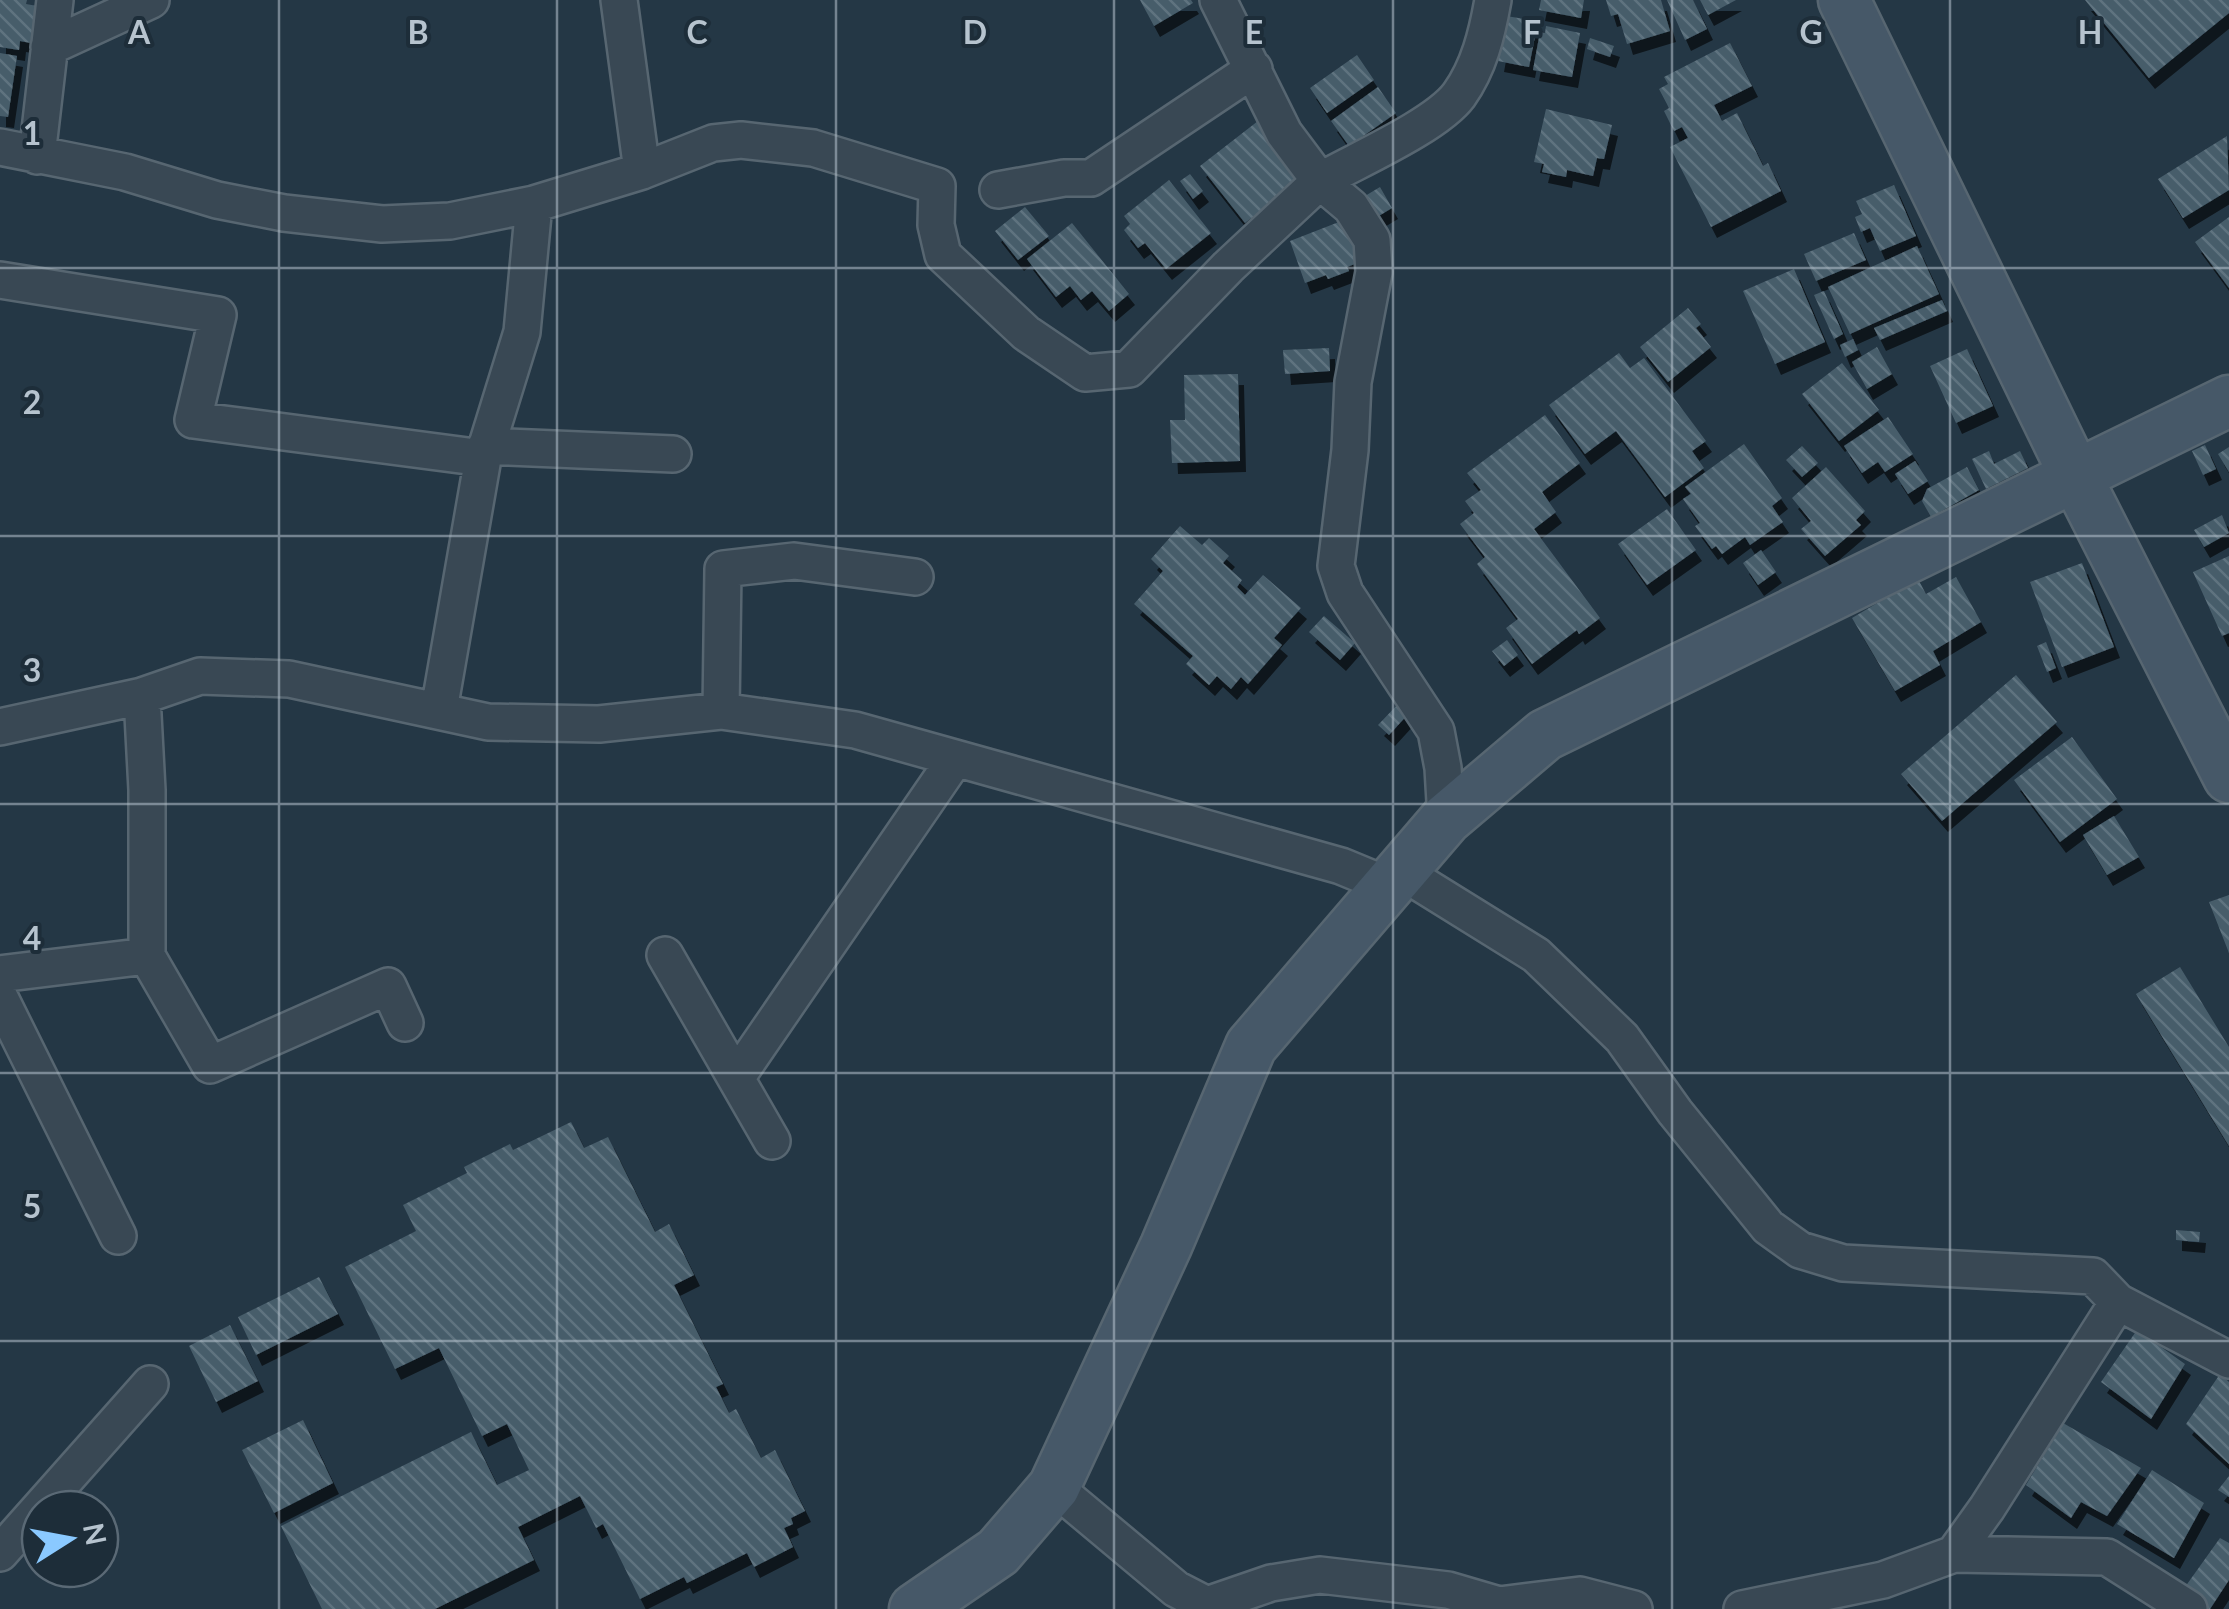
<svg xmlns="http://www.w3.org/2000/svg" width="2229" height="1609" font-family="Lato,sans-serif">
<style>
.building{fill:url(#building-back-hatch);filter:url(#shadow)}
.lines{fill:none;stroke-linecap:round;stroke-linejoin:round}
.street-casing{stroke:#576671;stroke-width:40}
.secondary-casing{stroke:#576671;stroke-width:55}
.street{stroke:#394854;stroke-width:35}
.secondary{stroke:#465868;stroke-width:50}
.grid{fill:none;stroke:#b6c3ce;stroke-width:2.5;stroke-opacity:0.55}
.grid-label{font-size:32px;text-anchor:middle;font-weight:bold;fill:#b6c3ce;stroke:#1d2d39;stroke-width:8;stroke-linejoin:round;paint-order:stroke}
</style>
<defs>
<pattern id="building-back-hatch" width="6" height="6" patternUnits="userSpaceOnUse" patternTransform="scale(2.5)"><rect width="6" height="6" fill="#475d6b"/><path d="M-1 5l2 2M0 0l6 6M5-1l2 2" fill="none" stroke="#5f737f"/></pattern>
<filter id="shadow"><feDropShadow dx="6" dy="11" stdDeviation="0" flood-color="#0009"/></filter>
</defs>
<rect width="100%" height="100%" fill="#243745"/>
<path class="building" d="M0 0H27L26 4 37 6 31 43 20 41 19 50 0 47Z
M1140 0H1191L1193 3 1154 26Z
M1541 0H1584L1581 18 1539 10Z
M1606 0H1661L1670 31 1627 44 1618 14 1611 16Z
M1667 0H1693L1707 29 1685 40Z
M1700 0H1736L1708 15Z
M2085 0H2229V13L2149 78Z
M1506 16 1538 21 1529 67 1498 61Z
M1546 26 1580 33 1572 77 1533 70 1540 32 1545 33Z
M1590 38 1614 46 1610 57 1587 49Z
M1730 43 1752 86 1714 105 1722 121 1737 113 1763 166 1768 163 1781 191 1711 227 1670 147 1688 138 1682 127 1674 131 1664 111 1669 108 1659 89 1668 84 1664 77Z
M0 53 17 56 8 117 0 116Z
M1357 55 1374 80 1327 113 1310 88Z
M1378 87 1396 113 1349 146 1331 121Z
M1546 109 1612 125 1604 159 1597 158 1593 176 1567 170 1566 177 1542 172 1544 164 1534 162Z
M1258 121 1302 179 1245 223 1200 166Z
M2227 136 2229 190 2183 218 2158 179Z
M1190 174 1203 191 1193 199 1180 181Z
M1169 180 1211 233 1166 269 1145 243 1138 248 1124 230 1130 224 1124 216Z
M1894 185 1916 236 1880 251 1870 228 1861 232 1855 217 1862 214 1856 201Z
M1380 187 1392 208 1377 217 1365 196Z
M1025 207 1049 236 1018 260 995 231Z
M2229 217V288L2195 242Z
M1344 220 1360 262 1347 267 1349 271 1328 279 1326 275 1305 283 1290 241Z
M1072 223 1129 294 1109 311 1092 291 1081 300 1070 286 1056 297 1027 259Z
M1854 233 1866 260 1816 281 1804 254Z
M1917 246 1939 294 1850 334 1828 287Z
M1794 269 1825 342 1775 364 1743 291Z
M1824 291 1843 334 1834 339 1814 295Z
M1942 300 1947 311 1880 340 1874 328Z
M1688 308 1701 324 1696 328 1711 347 1668 382 1640 347Z
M1853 339 1858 350 1845 357 1840 345Z
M1877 347 1892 374 1867 389 1852 362Z
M1329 348 1330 371 1285 374 1283 350Z
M1967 349 1993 406 1956 423 1930 366Z
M1619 353 1630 368 1644 358 1706 441 1692 451 1704 468 1665 497 1616 431 1585 454 1549 405Z
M1842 363 1879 410 1839 441 1802 394Z
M1238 374 1240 461 1172 463 1170 420H1185L1184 375Z
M1545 415 1580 463 1542 492 1556 512 1534 529 1600 618 1579 634 1577 630 1532 664 1506 628 1518 619 1477 564 1485 557 1460 524 1474 513 1465 501 1481 490 1467 473Z
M1888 417 1913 454 1885 472 1878 462 1862 473 1844 446Z
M1744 444 1782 498 1772 506 1783 522 1750 545 1745 537 1722 554 1716 546 1712 549 1695 526 1700 523 1683 499 1691 494 1685 487Z
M2205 445 2216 469 2203 475 2192 451Z
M1802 446 1818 463 1802 477 1786 460Z
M2229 447V472L2218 454Z
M1989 451 1994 464 2020 451 2028 468 1986 489 1972 459Z
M1915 461 1928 481 1908 494 1895 474Z
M1826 467 1865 511 1856 520 1861 525 1825 556 1801 529 1811 521 1792 498Z
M1967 467 1979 490 1931 517 1922 501 1927 489Z
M1667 509 1696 550 1647 585 1618 544Z
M2222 515 2229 533 2204 547 2194 530Z
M1180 526 1202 545 1209 538 1229 556 1223 563 1242 580 1237 587 1245 595 1263 575 1301 608 1274 638 1282 645 1248 684 1241 677 1231 689 1217 676 1209 685 1186 664 1193 656 1134 604 1163 571 1151 559Z
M1761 550 1776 572 1758 585 1743 563Z
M2229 556V633L2222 636 2193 572Z
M2082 563 2114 647 2062 667 2030 582Z
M1956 577 1981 622 1933 651 1940 665 1895 691 1852 618 1918 579 1926 594Z
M1324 616 1355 643 1340 660 1309 632Z
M1507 640 1518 655 1504 666 1492 651Z
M2046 642 2056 668 2047 672 2037 646Z
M2016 675 2057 722 1942 821 1901 774Z
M1400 702 1410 712 1389 735 1378 725Z
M2072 737 2117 799 2060 842 2014 780Z
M2114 816 2139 857 2107 875 2083 835Z
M2229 895V953L2209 902Z
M2180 967 2229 1047V1146L2136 994Z
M571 1122 584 1148 608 1137 655 1232 669 1224 694 1275 674 1285 723 1384 716 1387 729 1413 736 1409 761 1458 775 1450 805 1511 791 1518 793 1524 784 1528 793 1547 754 1567 747 1553 687 1583 684 1577 640 1599 603 1524 596 1528 580 1496 518 1527 534 1560 435 1609H322L281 1526 471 1432 497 1485 529 1470 507 1424 482 1436 439 1348 395 1369 345 1267 416 1231 403 1205 467 1173 464 1167 510 1144 513 1150Z
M2176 1230 2200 1232 2199 1242 2176 1240Z
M319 1277 338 1314 256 1355 238 1317Z
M230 1325 258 1381 216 1402 189 1346Z
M2137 1330 2185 1364 2151 1419 2101 1382Z
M2220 1374 2229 1382V1464L2186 1424Z
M303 1420 333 1483 274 1513 242 1450Z
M2063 1423 2141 1468 2107 1516 2081 1502 2071 1518 2026 1485Z
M2152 1470 2204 1503 2174 1558 2117 1524Z
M2229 1476V1497L2218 1490Z
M2220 1538 2229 1543V1580L2210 1609H2207L2180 1594Z"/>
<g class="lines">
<g class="street-casing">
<path id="street" d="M619 0 642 171
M49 47 151 0
M0 147 125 172 217 200 284 213 382 224 450 221 534 204 642 171 713 143 741 140 813 148 937 186 936 225 943 255 1026 333 1085 373 1129 369 1228 267 1320 181 1284 133 1218 0
M37 156 55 0
M998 190 1064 178H1091L1254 69
M0 280 218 315 193 420 483 458
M486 446 673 454
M142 696 147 790V956L210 1065 388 986 405 1023
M439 710 483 458 522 332 534 204
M721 711 723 569 794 561 915 577
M0 727 142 696 200 676 289 679 488 722 599 724 721 711 855 730 1341 866 1387 885
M1446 819 1443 768 1436 731 1345 593 1336 566 1350 450 1353 382 1374 272 1372 240 1351 207 1320 181C1355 161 1436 126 1459 95 1479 67 1487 34 1493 0
M1399 870 1536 955 1622 1038 1675 1112 1768 1227 1800 1250 1843 1263 2093 1276 2118 1302 2229 1360
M665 955 772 1141
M0 974 147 956
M0 998 118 1236
M736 1078 955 759
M1054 1487 1176 1589 1207 1605 1271 1583 1320 1575 1448 1590 1499 1605 1580 1595 1634 1609
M0 1553 150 1384
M1954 1554 2107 1557 2189 1609
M1742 1609 1883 1580 1954 1554 1987 1508 2118 1302"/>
</g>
<g class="secondary-casing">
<path id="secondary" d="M1844 0 2075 475 2229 777
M915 1609 998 1552 1054 1487 1166 1246 1251 1046 1446 819 1545 735 2229 401"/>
</g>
<use href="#street" class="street"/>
<use href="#secondary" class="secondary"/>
</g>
<path class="grid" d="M279 0V1609M557 0V1609M836 0V1609M1114 0V1609M1393 0V1609M1672 0V1609M1950 0V1609M0 268H2229M0 536H2229M0 804H2229M0 1073H2229M0 1341H2229"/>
<g class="grid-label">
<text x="139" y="44">A</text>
<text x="418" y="44">B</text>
<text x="697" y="44">C</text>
<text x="975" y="44">D</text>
<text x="1254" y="44">E</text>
<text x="1532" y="44">F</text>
<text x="1811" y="44">G</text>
<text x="2090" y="44">H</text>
<text x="32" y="145">1</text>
<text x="32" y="414">2</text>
<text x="32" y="682">3</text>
<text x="32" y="950">4</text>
<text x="32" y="1218">5</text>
</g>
<g transform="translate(70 1539) rotate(79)"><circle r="48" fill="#1d2d39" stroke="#5a6975" stroke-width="2.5"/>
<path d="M0-8L18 38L0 25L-18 38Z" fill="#8ac9ff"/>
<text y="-15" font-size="28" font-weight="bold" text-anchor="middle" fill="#b6c3ce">N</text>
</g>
</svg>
